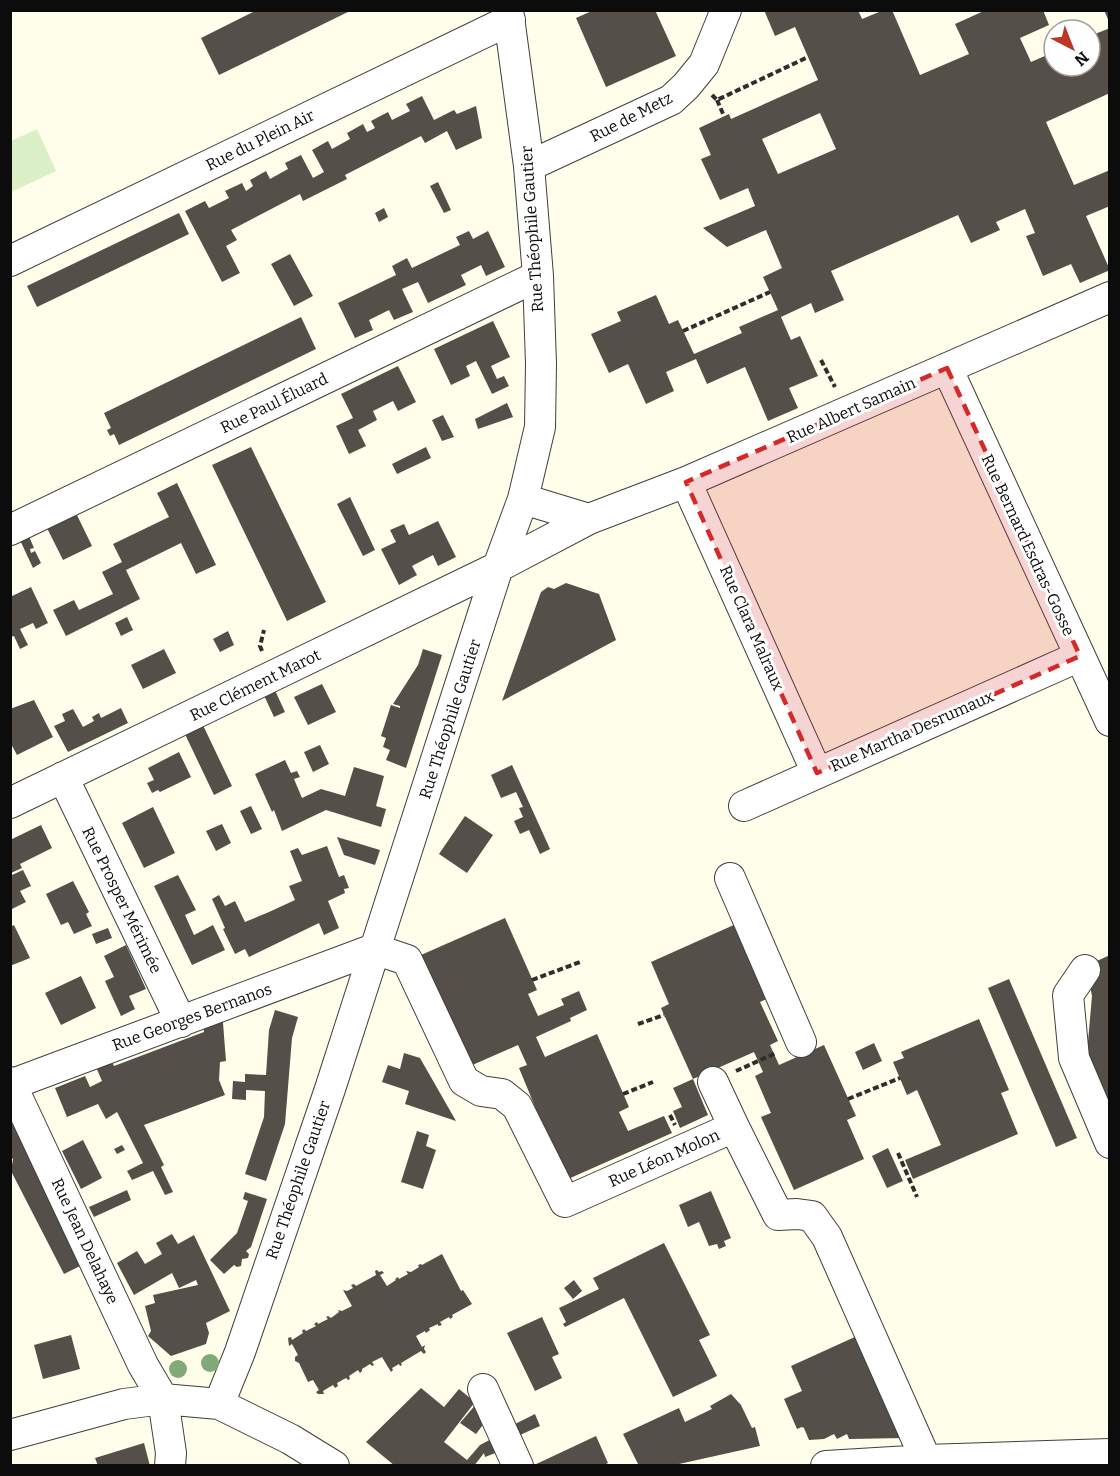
<svg xmlns="http://www.w3.org/2000/svg" width="1120" height="1476" font-family="Bitter,serif">
<style>
.pitch{fill:#dbf0c7}
.building{fill:#544f48;fill-rule:evenodd}
.lines{fill:none;stroke-linecap:round;stroke-linejoin:round}
.minor-casing{stroke:#3f3f3f;stroke-width:32}
.path{stroke:#2e2e2e;stroke-width:4;stroke-dasharray:6 3;stroke-linecap:butt}
.minor{stroke:#fff;stroke-width:30}
.tree{fill:#84a979}
.marked{fill:#d62828;fill-opacity:0.2;stroke:#d62828;stroke-width:4.5;stroke-dasharray:12 8;stroke-linejoin:round}
.labels{text-anchor:middle;dominant-baseline:central;stroke-width:6;stroke-linejoin:round;paint-order:stroke}
.street-label{font-size:16px;fill:#0c0c0c;stroke:#fff}
</style>
<rect width="100%" height="100%" fill="#fffeea"/>
<path class="pitch" d="M37 129 56 171 11 192V141Z"/>
<path class="building" d="M257 10H352L219 75 201 38Z
M594 10H655L676 56 606 87 576 18Z
M764 10H858L862 19 884 10H892L920 75 969 54 955 24 986 10H998V12L1002 10H1043L1049 25 1020 38 1031 62 1054 52V66H1090V36L1110 28V93L1046 122 1074 185 1110 170V206L1086 216 1110 270 1080 283 1071 264 1043 276 1026 236 1035 233 1025 209 996 222 1000 230 971 243 958 215 831 271 844 300 815 313 811 303 781 317 791 340 800 336 818 376 789 388 798 408 768 421 745 367 707 384 696 359 666 372 674 391 646 404 628 364 609 373 591 334 621 321 617 312 656 295 669 324 678 320 694 354 742 333 739 327 778 310 763 277 782 268 766 230 727 247 703 228 755 206 748 188 720 200 701 159 711 155 699 128 729 114 731 119 818 80 795 27 775 36ZM820 113 836 149 778 174 762 139Z
M1104 10H1110V24Z
M422 96 434 120 454 110 457 114 476 106 482 138 456 150 447 131 425 143 421 136 345 175 347 179 303 201 300 194 231 230 237 240 226 246 240 273 222 282 185 211 205 201 209 208 229 198 225 191 242 183 246 191 253 186 250 180 266 171 270 179 288 169 285 163 301 155 313 178 324 172 312 150 328 141 332 149 350 139 347 133 363 124 367 132 375 128 371 121 388 112 392 120 410 111 406 104Z
M438 182 451 210 444 213 430 186Z
M384 208 388 217 379 222 375 213Z
M179 213 189 234 37 307 27 286Z
M469 231 473 239 488 231 505 267 486 276 481 265 461 275 466 285 428 303 418 282 402 289 413 312 394 320 389 310 369 320 373 330 355 338 338 303 396 275 392 266 407 258 412 268 460 245 456 237Z
M290 254 313 296 294 306 271 264Z
M301 317 316 349 119 445 114 434 110 436 107 430 111 428 104 413Z
M493 321 510 357 491 366 497 379 504 376 509 386 492 394 476 361 466 366 470 376 451 385 434 349Z
M398 366 416 402 398 411 393 401 373 411 377 420 358 430 366 446 349 454 336 426 353 418 341 394Z
M507 403 513 417 478 429 475 419Z
M443 415 454 437 442 441 432 420Z
M251 447 326 602 287 621 212 465Z
M426 447 431 458 397 474 392 464Z
M177 483 216 565 196 574 181 543 126 570 140 599 66 636 53 610 74 600 79 610 113 594 102 572 122 562 113 544 169 517 157 493Z
M350 497 375 550 363 556 337 504Z
M75 511 92 546 63 560 46 526Z
M438 521 456 557 438 566 433 555 412 566 417 575 399 585 381 549 396 542 390 530 404 524 409 535Z
M28 534 34 548 30 549 31 553 35 551 41 563 33 568 19 538Z
M566 583 599 594 616 640 502 701 541 592 548 587 554 589Z
M31 587 48 623 36 629 33 623 20 629 28 645 20 649 14 636 10 637V597Z
M127 617 133 630 121 636 115 623Z
M228 631 234 645 220 652 213 639Z
M164 649 176 673 143 689 131 665Z
M423 649 442 655 406 768 386 760 390 750 383 747 386 738 381 736 391 705 400 708V706L393 704 418 665Z
M322 684 336 712 308 725 294 697Z
M273 686 285 712 274 717 262 691Z
M34 700 53 737 17 755 10 742V709Z
M121 708 128 723 68 752 54 726 65 721 62 714 73 709 83 727 94 721 92 717 99 713 101 718Z
M201 721 232 786 214 795 183 730Z
M320 745 329 764 313 772 304 752Z
M179 752 191 777 160 792 158 790 152 793 147 783 154 780 148 768Z
M285 760 291 773 297 771 300 777 294 779 302 798 321 789 345 796 354 767 384 776 376 806 386 809 381 827 326 810 282 831 274 810 272 812 255 774Z
M512 765 550 849 540 854 529 830 520 834 514 821 523 817 519 808 523 807 516 792 501 798 491 775Z
M251 806 262 829 251 834 240 811Z
M153 807 175 853 144 868 122 823Z
M465 816 493 835 467 873 439 854Z
M222 824 231 843 216 851 206 831Z
M41 825 52 848 20 864 22 868 11 873 12 875 23 870 31 886 20 891 26 902 10 910V840Z
M337 837 380 850 375 865 344 855Z
M327 846 339 877 344 875 349 888 344 889 345 893 328 901 339 928 324 935 319 923 249 957 245 949 235 954 223 929 225 928 212 899 219 895 225 906 235 901 245 922 269 912 295 900 289 886 302 881 290 851 298 848 302 855Z
M178 875 196 910 185 915 194 935 213 925 225 950 192 965 154 886Z
M73 881 89 912 86 914 92 926 74 934 68 922 61 925 46 894Z
M505 918 537 990 528 994 538 1016 564 1005 561 999 579 991 587 1010 570 1018 571 1021 536 1037 545 1057 597 1034 629 1107 619 1112 628 1131 664 1116 672 1133 559 1183 527 1112 536 1109 519 1068 527 1065 518 1045 461 1070 421 955Z
M736 924 769 998 760 1002 778 1041 770 1045 779 1065 824 1045 856 1116 847 1120 864 1159 794 1190 761 1117 771 1113 755 1076 763 1072 754 1052 693 1079 661 1008 669 1004 651 962Z
M14 925 30 958 10 966V927Z
M108 928 112 938 96 944 92 934Z
M126 945 146 989 129 996 135 1009 121 1016 105 981 114 977 104 956Z
M1110 955V1126L1087 1053 1092 996 1086 966Z
M81 976 96 1008 61 1025 45 993Z
M1009 979 1077 1138 1056 1147 988 988Z
M222 1010 226 1061 220 1062 219 1080 225 1095 144 1125 164 1165 161 1167 173 1192 165 1195 153 1171 132 1180 127 1171 143 1163 117 1112 106 1119 98 1104 67 1117 55 1088 85 1076 90 1087 102 1081 93 1060 108 1054 114 1066 204 1032 202 1018Z
M275 1010 298 1017 292 1038 285 1124 266 1181 245 1174 264 1117 265 1091 246 1090V1100L232 1099 233 1081 245 1082V1074L266 1075 269 1030Z
M979 1019 1009 1090 1001 1093 1018 1134 913 1179 905 1160 941 1145 917 1090 907 1095 893 1062 904 1058 901 1052Z
M874 1043 882 1061 863 1070 855 1052Z
M404 1053 420 1058 456 1121 405 1104 409 1091 382 1082 388 1065 400 1069Z
M693 1079 708 1115 680 1128 673 1111 682 1107 673 1088Z
M16 1123 84 1264 64 1274 11 1171 13 1159 10 1156V1125Z
M417 1131 429 1135 426 1146 436 1150 423 1189 401 1182Z
M83 1140 102 1178 81 1189 62 1151Z
M122 1145 125 1150 117 1154 114 1149Z
M888 1148 903 1181 887 1188 872 1156Z
M127 1190 131 1200 94 1217 89 1207Z
M711 1191 731 1238 724 1241 726 1246 719 1249 717 1244 709 1246 699 1222 688 1227 679 1205Z
M245 1192 267 1199 251 1247 246 1251 249 1254 248 1258 242 1259 241 1266 237 1267 234 1265 224 1274 210 1260 237 1233 248 1201 243 1199Z
M172 1234 178 1244 194 1235 230 1311 206 1323 209 1333 206 1344 171 1356 148 1336 151 1331 145 1306 155 1303 153 1295 198 1285 196 1280 179 1288 172 1273 134 1295 117 1263 137 1251 145 1264 162 1254 156 1243Z
M664 1243 710 1335 699 1340 717 1376 673 1397 624 1298 565 1327 563 1324 566 1322 559 1308 599 1289 593 1278Z
M442 1254 461 1291 463 1290 472 1304 452 1315 453 1317 450 1319 449 1317 440 1322 442 1325 438 1326V1324L429 1328 430 1330 426 1333 425 1331 416 1336 422 1347 425 1345 424 1349 426 1352 424 1354 421 1351 401 1363 402 1365 400 1366 399 1364 392 1368 393 1370 391 1372 382 1357 372 1362 374 1365 372 1366 370 1364 362 1369V1371L360 1373 358 1370 349 1376 350 1379 348 1380 346 1378 337 1383 338 1386 335 1388 333 1385 323 1391 324 1394H318L316 1392 319 1390 313 1380 308 1382 299 1363 295 1361V1357L298 1355 292 1344 289 1346 288 1338 291 1337 292 1340 303 1333 302 1331 304 1329 306 1331 316 1326 314 1324 317 1322 318 1324 328 1319 326 1317 328 1316 331 1318 339 1312 338 1310 342 1311 352 1306 343 1290 347 1291 353 1288 351 1285 354 1284 356 1286 376 1275 375 1271 377 1270 379 1272 382 1271 384 1273 380 1275 387 1286 396 1280 395 1279 398 1277 399 1279 408 1274 406 1271 411 1272 419 1267 418 1265 421 1264 422 1265Z
M574 1280 582 1291 573 1299 564 1288Z
M542 1317 559 1354 552 1357 562 1378 535 1391 507 1333Z
M71 1335 80 1369 43 1379 34 1345Z
M857 1336 905 1438 849 1439 847 1434 837 1439 834 1434 824 1439 809 1440 804 1428 802 1427 797 1429 784 1399 802 1391 791 1366Z
M421 1388 444 1407 459 1389 475 1402 444 1442 467 1460 480 1445 497 1436 503 1450 485 1457 484 1453 474 1466H395L366 1442Z
M731 1394 741 1405 752 1428 755 1427 760 1446 670 1466H639L623 1434 679 1408 685 1422 712 1409 710 1406Z
M477 1403 491 1414 476 1434 460 1423Z
M535 1414 540 1426 520 1435 515 1424Z
M596 1436 608 1463 602 1466H532Z
M144 1443 150 1466H98L95 1458Z"/>
<g class="lines">
<g class="minor-casing">
<path id="minor" d="M529 166 671 100 686 86 704 64 726 10
M10 261 510 20
M947 368 1110 721
M686 482 817 773
M523 499 589 519
M10 530 538 276
M63 777 181 1022
M10 803 498 567 589 519 686 482 1110 297
M744 806 1080 656
M730 878 801 1042
M1085 970 1068 995 1074 1058 1110 1143
M10 1082 143 1365 163 1399 171 1453 170 1466
M713 1082 734 1127
M10 1085 374 949 407 960 464 1081 481 1091 502 1094 517 1106 565 1202 734 1127 778 1215 797 1214 812 1216 827 1237 926 1460
M483 1389 518 1466
M219 1404 240 1352 330 1089 498 567 523 499 540 427 541 364 538 276 529 166 508 10
M10 1435 124 1404 163 1399 219 1404 290 1439 334 1466
M826 1466 926 1460 1110 1454"/>
</g>
<path class="path" d="M712 95 717 100 808 57
M717 100 724 116
M683 331 770 292
M821 360 835 387
M262 651 260 646 264 630
M532 980 580 962
M638 1024 664 1015
M736 1071 776 1053
M623 1094 653 1082
M848 1099 900 1078
M670 1115 675 1125
M898 1153 917 1197"/>
<use href="#minor" class="minor"/>
</g>
<g class="tree">
<circle cx="210" cy="1363" r="9"/>
<circle cx="178" cy="1369" r="9"/>
</g>
<path class="marked" d="M947 368 1080 656 817 773 686 482Z"/>
<g class="labels">
<g class="street-label">
<text transform="translate(631 117) rotate(-27)">Rue de Metz</text>
<text transform="translate(260 140) rotate(-26)">Rue du Plein Air</text>
<text transform="translate(532 229) rotate(-94)">Rue Théophile Gautier</text>
<text transform="translate(274 403) rotate(-26)">Rue Paul Éluard</text>
<text transform="translate(851 410) rotate(-24)">Rue Albert Samain</text>
<text transform="translate(1028 545) rotate(65)">Rue Bernard Esdras-Gosse</text>
<text transform="translate(752 628) rotate(66)">Rue Clara Malraux</text>
<text transform="translate(255 685) rotate(-26)">Rue Clément Marot</text>
<text transform="translate(450 719) rotate(-72)">Rue Théophile Gautier</text>
<text transform="translate(912 731) rotate(-24)">Rue Martha Desrumaux</text>
<text transform="translate(122 900) rotate(64)">Rue Prosper Mérimée</text>
<text transform="translate(192 1017) rotate(-20)">Rue Georges Bernanos</text>
<text transform="translate(664 1158) rotate(-24)">Rue Léon Molon</text>
<text transform="translate(298 1180) rotate(-71)">Rue Théophile Gautier</text>
<text transform="translate(85 1241) rotate(65)">Rue Jean Delahaye</text>
</g>
</g>
<rect width="1120" height="1476" fill="none" stroke="#0c0c0c" stroke-width="24"/>
<g transform="translate(1072 48) rotate(138)"><circle r="28" fill="#ffffff" stroke="#9e9e9e" stroke-width="1.5"/>
<path d="M0-4.5L10 22L0 15L-10 22Z" fill="#bb3624"/>
<text y="-9" font-size="16" font-weight="bold" text-anchor="middle" fill="#0c0c0c">N</text>
</g>
</svg>
